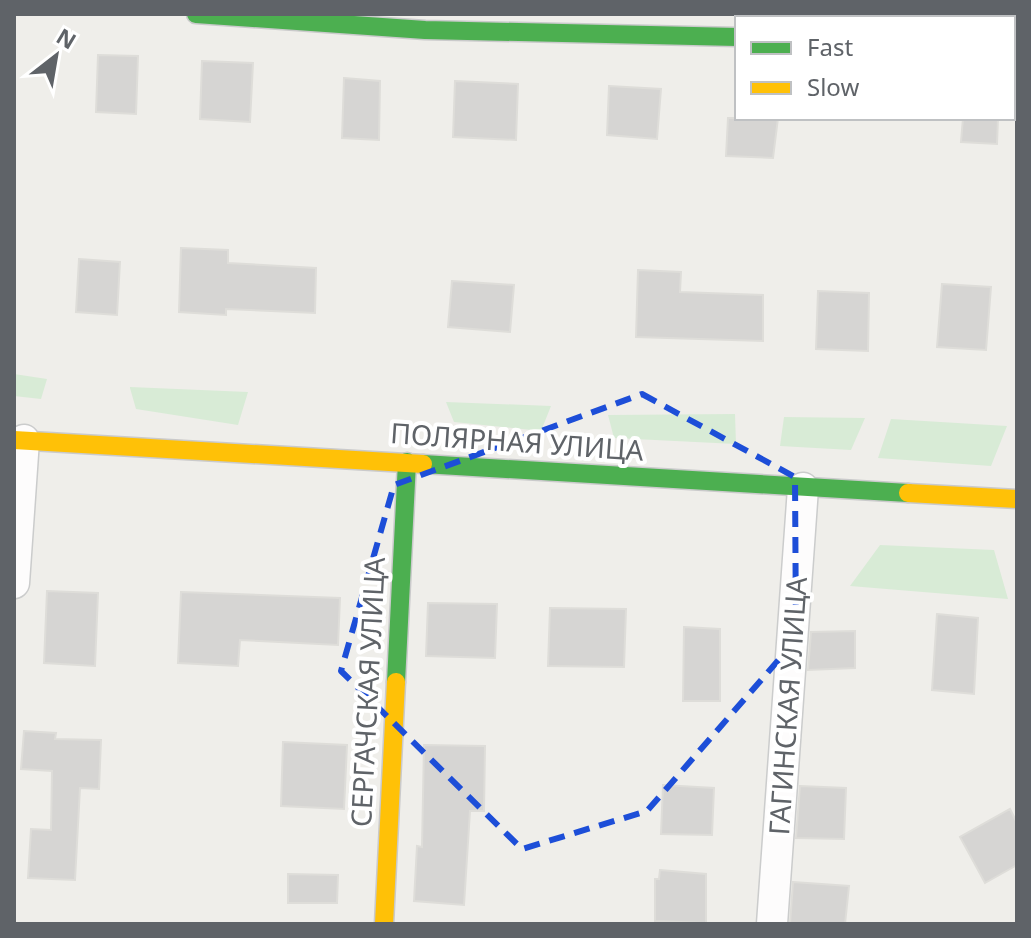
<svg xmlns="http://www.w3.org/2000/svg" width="1031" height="938" font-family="'Noto Sans',sans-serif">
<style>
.green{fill:#d8ebd6}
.building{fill:#d6d5d3;stroke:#deddd9;stroke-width:2}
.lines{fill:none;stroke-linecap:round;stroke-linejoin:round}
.street-casing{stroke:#cbcccc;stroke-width:33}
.fast-casing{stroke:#cacacb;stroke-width:21}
.slow-casing{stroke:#cacacb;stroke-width:21}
.street{stroke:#fdfcfc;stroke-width:30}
.fast{stroke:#4caf50;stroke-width:18}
.slow{stroke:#ffc107;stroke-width:18}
.marked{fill:none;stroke:#1d4ed8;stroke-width:6;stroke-dasharray:16 10;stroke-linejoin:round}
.labels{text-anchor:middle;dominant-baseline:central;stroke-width:8;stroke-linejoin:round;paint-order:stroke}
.street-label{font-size:28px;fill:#5f6368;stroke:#fff}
</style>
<rect width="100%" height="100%" fill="#efeeea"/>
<path class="green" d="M14 374 47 379 41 399 14 396Z
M130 388V387L248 392 238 425 136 409Z
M446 402 551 406 541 431 454 422Z
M735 414 736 444 614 438 608 415Z
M784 417 865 418 851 450 780 446Z
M891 419 1007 426 991 466 878 458Z
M880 545 994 550 1008 599 850 586Z"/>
<path class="building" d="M98 55 138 56 136 114 96 112Z
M202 61 253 63 250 122 200 119Z
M344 78 380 81 379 140 342 138Z
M455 81 518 84 516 140 453 137Z
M609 86 661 89 657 139 607 135Z
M728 118H778L773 158 726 156Z
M963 118H998L997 144 961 142Z
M181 248 228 250V263L316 268 315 313 226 309V315L179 312Z
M79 259 120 262 117 315 76 312Z
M638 270 681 272 680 292 763 295V341L636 337Z
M452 281 514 285 510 332 448 327Z
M942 284 991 287 986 350 937 347Z
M818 291 869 293 868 351 816 349Z
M47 591 98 593 95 666 44 663Z
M181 592 340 598 338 645 240 640 238 666 178 663Z
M428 603 497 604 495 658 426 656Z
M550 608 626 609 624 667 548 666Z
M937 614 978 618 974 694 932 690Z
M684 627 720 629V701H683Z
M855 631V668L808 670 811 632Z
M24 731 56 733 55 739 101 740 99 789 80 788 75 880 28 878 31 829 51 830 52 771 21 769Z
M283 742 347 745 344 809 281 806Z
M424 745 485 746 484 811H470L464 905 414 901 417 846 422 847Z
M663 785 714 788 712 835 661 834Z
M800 786 846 788 844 839 796 838Z
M1010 809 1017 823V865L985 883 960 837Z
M660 870 706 874V923L655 921V879H659Z
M288 874 338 875 337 903H288Z
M793 882 849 886 845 924H790Z"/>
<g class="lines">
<g class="street-casing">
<path id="street" d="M1013 54H1017
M14 583 24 440
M772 924 803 488"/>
</g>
<g class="fast-casing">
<path id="fast" d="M196 14 425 30 737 37
M423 464 908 493
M396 682 407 462"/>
</g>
<g class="slow-casing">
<path id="slow" d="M14 440 423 464
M908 493 1017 499
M384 924 396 682"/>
</g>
<use href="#street" class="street"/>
<use href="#fast" class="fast"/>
<use href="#slow" class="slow"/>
</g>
<path class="marked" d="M642 394 795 477 796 640 647 811 522 849 341 671 394 485Z"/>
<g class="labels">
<g class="street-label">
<text transform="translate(517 441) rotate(4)">ПОЛЯРНАЯ УЛИЦА</text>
<text transform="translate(367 692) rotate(-87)">СЕРГАЧСКАЯ УЛИЦА</text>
<text transform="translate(787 706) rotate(-86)">ГАГИНСКАЯ УЛИЦА</text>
</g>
</g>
<rect width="1031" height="938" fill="none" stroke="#5f6368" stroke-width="32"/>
<rect x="735" y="16" width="280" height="104" fill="#ffffff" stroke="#bfc1c3" stroke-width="2"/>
<rect x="751" y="42" width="40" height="12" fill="#4caf50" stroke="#bfc1c3" stroke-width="2"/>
<text x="807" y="56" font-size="24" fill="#5f6368">Fast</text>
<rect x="751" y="82" width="40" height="12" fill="#ffc107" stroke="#bfc1c3" stroke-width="2"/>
<text x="807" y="96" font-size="24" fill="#5f6368">Slow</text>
<g transform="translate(56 56) rotate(31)" stroke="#ffffff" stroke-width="6" paint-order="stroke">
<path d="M0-6L14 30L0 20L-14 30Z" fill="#5f6368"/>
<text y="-12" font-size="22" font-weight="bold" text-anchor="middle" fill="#5f6368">N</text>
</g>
</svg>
